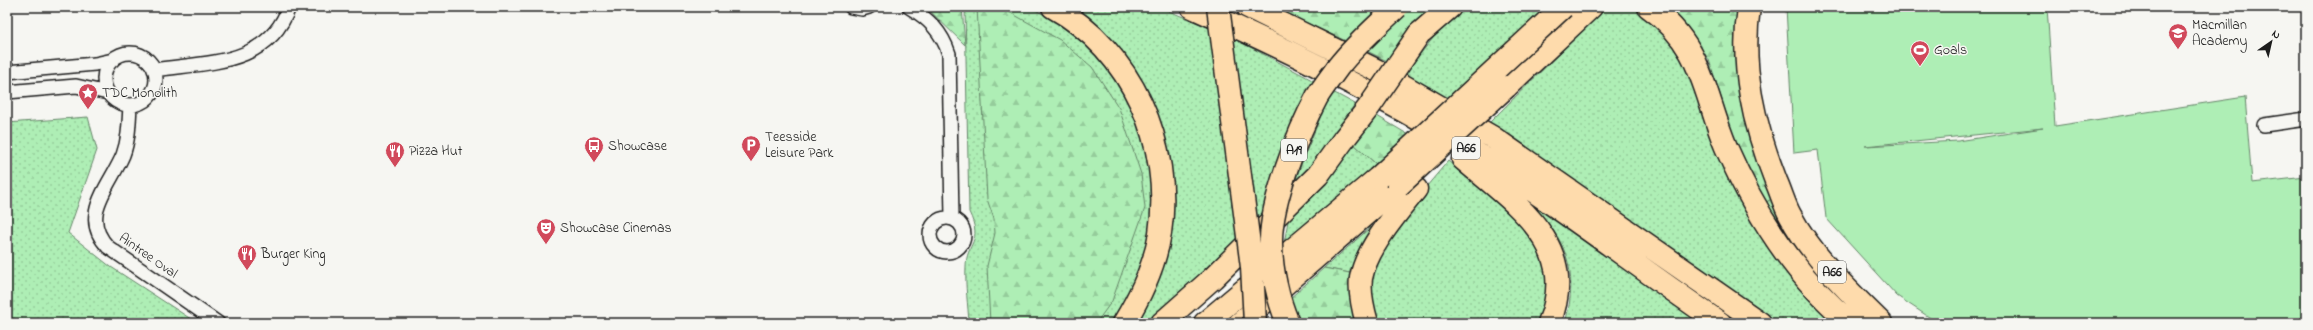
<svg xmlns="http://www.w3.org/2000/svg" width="2313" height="330" font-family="'Indie Flower',sans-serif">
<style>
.grass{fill:url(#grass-dots);stroke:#658568}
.forest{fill:url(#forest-firs);stroke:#658568}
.green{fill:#aeeeb5;stroke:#658568;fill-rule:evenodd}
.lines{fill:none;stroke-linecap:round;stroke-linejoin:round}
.minor-casing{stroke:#1c1c1c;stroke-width:16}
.trunk-casing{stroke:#1c1c1c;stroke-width:25}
.minor{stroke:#f6f6f2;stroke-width:13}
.trunk{stroke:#fedbac;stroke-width:22}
.trunk-bridge-casing{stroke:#1c1c1c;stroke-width:25;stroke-linecap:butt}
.trunk-bridge{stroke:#fedbac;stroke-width:22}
.labels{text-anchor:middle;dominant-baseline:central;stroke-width:3;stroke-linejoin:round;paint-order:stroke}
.shield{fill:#f6f6f2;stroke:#5d5d5c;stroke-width:1}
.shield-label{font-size:13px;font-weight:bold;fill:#1c1c1c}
.poi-label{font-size:14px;fill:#1c1c1c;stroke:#f6f6f2;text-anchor:start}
.street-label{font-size:14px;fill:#1c1c1c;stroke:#f6f6f2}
</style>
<defs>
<pattern id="grass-dots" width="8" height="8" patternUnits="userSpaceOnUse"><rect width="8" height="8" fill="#aeeeb5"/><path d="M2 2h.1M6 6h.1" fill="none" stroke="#95cc9b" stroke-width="1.8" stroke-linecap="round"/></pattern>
<pattern id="forest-firs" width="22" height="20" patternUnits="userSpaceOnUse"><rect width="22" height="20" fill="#aeeeb5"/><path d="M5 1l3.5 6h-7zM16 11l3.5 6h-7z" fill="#95cc9b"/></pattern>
</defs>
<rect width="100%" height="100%" fill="#f6f6f2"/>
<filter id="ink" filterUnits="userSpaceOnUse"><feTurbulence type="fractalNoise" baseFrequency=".025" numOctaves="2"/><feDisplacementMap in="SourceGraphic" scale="8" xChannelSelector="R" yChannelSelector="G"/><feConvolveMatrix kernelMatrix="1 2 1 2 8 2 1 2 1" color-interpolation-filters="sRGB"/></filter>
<g filter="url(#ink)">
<path class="grass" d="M965 7H1030L1054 20 1094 52 1127 94 1144 136 1153 185 1149 251 1114 323H969C968 305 965 286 966 267 966 242 984 243 969 212Z
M1064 7H1159L1215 30 1237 243 1148 323H1134L1156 284 1158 122Z
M1467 7H1548L1448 99 1404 74 1446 22Z
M1606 7H1636L1652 18 1684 53 1724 157 1844 323H1777L1715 281 1605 201 1489 123Z
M1233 38 1314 81 1294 117 1275 175 1262 225 1254 230Z
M1331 91 1355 104 1305 176 1294 184 1304 157Z
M88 117 97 150 68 233 111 267 197 323H7V123Z
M1353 143 1376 164 1284 244 1289 215Z
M1448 161C1487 194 1542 226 1549 281 1551 293 1542 311 1540 323H1378L1372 299V278L1376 260 1421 193Z
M1528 195 1711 323H1565C1580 272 1566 233 1524 201Z
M1774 197 1858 315 1828 288 1794 249 1765 203Z
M1371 227 1374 229 1355 274 1324 268Z"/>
<path class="forest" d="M926 7H962L965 45Z
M977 7H1000L1060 40 1092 67 1119 108 1141 174 1145 208 1112 301 1096 323H990L987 266 995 233 994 219 987 199Z
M1272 7H1381L1346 41Z
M1409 7H1433L1413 26 1387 61 1365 50Z
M1669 7H1739C1729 69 1745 142 1774 197L1765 203 1733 135 1709 60 1684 23Z
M1372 113 1409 135 1376 164 1353 143Z
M1324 268 1355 274 1360 323H1297L1289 299Z"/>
<path class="green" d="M1786 7H2047L2055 126 2245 97 2252 183 2306 177V323H1938L1897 296 1826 218 1818 150 1794 153ZM2043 128 1958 141 1865 146Z"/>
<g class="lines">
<g class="minor-casing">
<path id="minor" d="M851 7 862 9 869 7
M909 7C929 19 942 32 949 54L952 218
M104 79a26 26 0 1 1 52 0a26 26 0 1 1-52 0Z
M154 70C207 62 268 66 289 7
M7 72 95 64 113 60
M7 92 76 86 108 93
M130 105C129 122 129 139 123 155 110 186 78 216 108 247L218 323
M2264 125 2306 119
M930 235a17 17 0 1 1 34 0a17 17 0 1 1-34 0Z"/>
</g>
<g class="trunk-casing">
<path id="trunk" d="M1053 7C1132 51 1173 145 1160 233 1155 266 1141 295 1124 323
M1192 7C1289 50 1385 97 1476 153 1560 206 1638 267 1720 323
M1248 7 1376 70 1492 137 1760 323
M1649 7C1703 45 1703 92 1726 147 1755 213 1795 277 1851 323
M1749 7C1740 67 1754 125 1776 181 1781 192 1784 204 1790 215 1811 255 1849 292 1881 323
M1419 34 1450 7
M1506 87 1591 7
M1463 159C1515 204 1581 245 1549 323
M1162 323 1213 278 1318 175 1344 139
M1205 323 1378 178
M1240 323 1398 186
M1367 323C1363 309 1359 293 1361 278 1367 247 1397 213 1416 189"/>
</g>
<use href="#minor" class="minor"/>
<use href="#trunk" class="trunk"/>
<g class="trunk-bridge-casing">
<path id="trunk-bridge" d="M1218 7 1252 267 1255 323
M1344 139 1369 107 1419 34
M1378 178 1563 7
M1398 186 1506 87
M1288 323C1278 300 1271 269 1271 243 1270 204 1298 132 1317 97 1323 87 1331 77 1338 67 1355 45 1377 26 1397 7"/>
</g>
<use href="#trunk-bridge" class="trunk-bridge"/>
</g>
</g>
<defs>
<g id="school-pin" transform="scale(1)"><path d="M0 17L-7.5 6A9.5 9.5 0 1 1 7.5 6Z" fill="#d1495b" stroke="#f6f6f2"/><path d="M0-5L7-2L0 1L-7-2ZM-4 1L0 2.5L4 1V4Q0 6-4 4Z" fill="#fff"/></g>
<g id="stadium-pin" transform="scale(1)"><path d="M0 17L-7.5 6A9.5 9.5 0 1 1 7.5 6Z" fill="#d1495b" stroke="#f6f6f2"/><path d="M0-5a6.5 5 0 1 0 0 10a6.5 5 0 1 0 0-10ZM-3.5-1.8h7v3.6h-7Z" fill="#fff"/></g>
<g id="sight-pin" transform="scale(1)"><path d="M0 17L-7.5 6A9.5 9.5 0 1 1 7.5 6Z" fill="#d1495b" stroke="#f6f6f2"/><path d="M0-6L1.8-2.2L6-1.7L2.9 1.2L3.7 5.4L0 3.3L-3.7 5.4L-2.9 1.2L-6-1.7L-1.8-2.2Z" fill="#fff"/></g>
<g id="parking-pin" transform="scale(1)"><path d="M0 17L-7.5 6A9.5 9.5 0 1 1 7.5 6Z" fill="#d1495b" stroke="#f6f6f2"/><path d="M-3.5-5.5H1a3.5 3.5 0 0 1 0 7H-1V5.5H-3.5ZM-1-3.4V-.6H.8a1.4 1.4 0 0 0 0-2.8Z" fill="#fff"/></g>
<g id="bus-pin" transform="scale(1)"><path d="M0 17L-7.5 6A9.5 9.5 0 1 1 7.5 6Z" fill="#d1495b" stroke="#f6f6f2"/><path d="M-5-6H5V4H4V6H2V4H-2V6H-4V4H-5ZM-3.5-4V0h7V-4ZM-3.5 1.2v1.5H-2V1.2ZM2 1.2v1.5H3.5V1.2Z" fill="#fff"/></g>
<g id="restaurant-pin" transform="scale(1)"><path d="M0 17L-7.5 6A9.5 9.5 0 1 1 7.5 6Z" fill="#d1495b" stroke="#f6f6f2"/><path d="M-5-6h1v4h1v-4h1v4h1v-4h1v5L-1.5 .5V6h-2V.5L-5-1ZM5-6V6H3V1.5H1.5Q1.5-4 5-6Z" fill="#fff"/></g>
<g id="theatre-pin" transform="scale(1)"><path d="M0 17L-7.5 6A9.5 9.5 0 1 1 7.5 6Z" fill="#d1495b" stroke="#f6f6f2"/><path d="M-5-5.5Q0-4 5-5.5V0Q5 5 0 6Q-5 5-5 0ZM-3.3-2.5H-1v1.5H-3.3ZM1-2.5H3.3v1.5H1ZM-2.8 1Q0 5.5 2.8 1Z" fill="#fff"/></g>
</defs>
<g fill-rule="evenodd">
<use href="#school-pin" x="2178" y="33"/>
<use href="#stadium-pin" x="1920" y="50"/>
<use href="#sight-pin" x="88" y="93"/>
<use href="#parking-pin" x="751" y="145"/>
<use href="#bus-pin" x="594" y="146"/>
<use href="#restaurant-pin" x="395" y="151"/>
<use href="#theatre-pin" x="546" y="228"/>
<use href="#restaurant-pin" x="247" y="254"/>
</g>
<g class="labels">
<g class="shield">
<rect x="1452" y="137" width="28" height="22" rx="3"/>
<rect x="1281" y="139" width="26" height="22" rx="3"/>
<rect x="1818" y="261" width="28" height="22" rx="3"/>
</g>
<g class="shield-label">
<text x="1466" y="148">A66</text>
<text x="1294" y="150">A19</text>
<text x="1832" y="272">A66</text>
</g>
<g class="poi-label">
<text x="2192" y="25">Macmillan<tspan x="2192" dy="16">Academy</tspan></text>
<text x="1934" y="50">Goals</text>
<text x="102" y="93">TDC Monolith</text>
<text x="765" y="137">Teesside<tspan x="765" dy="16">Leisure Park</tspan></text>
<text x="608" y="146">Showcase</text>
<text x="409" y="151">Pizza Hut</text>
<text x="560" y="228">Showcase Cinemas</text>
<text x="261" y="254">Burger King</text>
</g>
<g class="street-label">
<text transform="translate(148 256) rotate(35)">Aintree Oval</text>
</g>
</g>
<rect width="2313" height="330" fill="none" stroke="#f6f6f2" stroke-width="24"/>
<rect x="12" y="12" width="2289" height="306" fill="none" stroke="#1c1c1c" stroke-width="1.5" filter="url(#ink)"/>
<g transform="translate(2271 42) rotate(34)" stroke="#f6f6f2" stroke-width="3" paint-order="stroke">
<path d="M0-3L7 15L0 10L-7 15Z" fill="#1c1c1c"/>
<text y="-6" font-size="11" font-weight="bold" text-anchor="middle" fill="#1c1c1c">N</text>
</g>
</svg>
